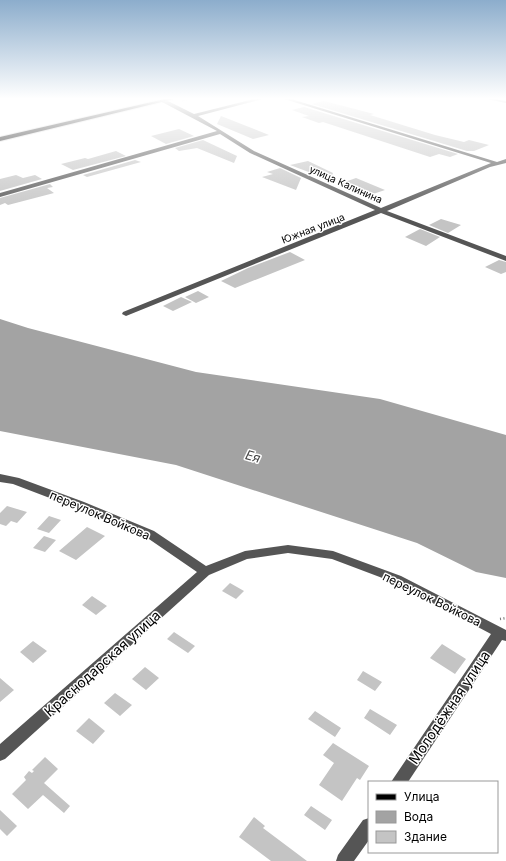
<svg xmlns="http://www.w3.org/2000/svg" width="506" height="861" font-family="Inter,sans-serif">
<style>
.water{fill:#a3a3a3}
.building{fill:#c4c4c4}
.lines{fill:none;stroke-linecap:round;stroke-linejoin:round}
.major-casing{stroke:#dbdbdb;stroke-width:2}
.path-far1{stroke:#777;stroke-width:1;stroke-dasharray:0.5 1;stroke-linecap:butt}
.path{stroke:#777;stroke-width:2.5;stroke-dasharray:1 2.5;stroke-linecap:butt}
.minor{fill:#555;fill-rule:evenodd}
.major{fill:#000;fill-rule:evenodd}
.labels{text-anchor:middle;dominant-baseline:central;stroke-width:3;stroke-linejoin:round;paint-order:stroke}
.far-street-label{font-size:10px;fill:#000;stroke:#fff}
.street-label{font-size:12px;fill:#000;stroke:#fff}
.water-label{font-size:13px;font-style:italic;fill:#444;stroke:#fff}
.near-street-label{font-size:14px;fill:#000;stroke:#fff}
</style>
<rect width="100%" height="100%" fill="#fff"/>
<path class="water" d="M0 319 28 328 196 372 380 399 506 435V578L476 572 417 543 176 465 0 431Z"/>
<path class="building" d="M324 101 374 114 370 115 435 135 464 142 469 140 489 145 474 151H467L312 104Z
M304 107 458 154 450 157 439 154 430 157 323 122 319 123 302 117 309 116 292 110Z
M221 116 269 135 253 139 217 124Z
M179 129 194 136 166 144 151 136Z
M203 140 237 156 234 163 197 148 179 151 175 148Z
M116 151 126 156 73 170 61 164 85 158 88 159Z
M135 160 141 162 87 177 83 175Z
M308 161 333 173 330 180 290 165Z
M280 168 301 178 296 190 262 177 273 174 267 172Z
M16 175 23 178 35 175 42 179 0 191V179Z
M356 178 385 190 370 195 339 184Z
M50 184 53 187 47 188 54 193 8 205 5 203 0 205V198Z
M441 219 461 225 448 233 429 225Z
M420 229 440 237 426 246 405 237Z
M290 252 305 260 235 288 221 281 248 268Z
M499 260 506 262V272L501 274 485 267Z
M198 291 209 297 196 303 185 297Z
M181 297 192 302 173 311 163 306Z
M7 506 27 512 17 523 11 521 6 526 0 524V513Z
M49 516 61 520 49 533 37 529Z
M87 527 105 536 76 560 59 551Z
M44 536 56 540 45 552 33 548Z
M230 583 244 591 236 599 222 591Z
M92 596 107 606 96 615 82 605Z
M174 632 195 646 188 653 167 639Z
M33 641 47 651 33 663 20 652Z
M442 644 466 659 455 674 430 658Z
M145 667 159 678 146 690 132 679Z
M363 671 382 682 375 691 357 680Z
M0 678 14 690 0 702Z
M115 693 132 705 120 716 104 703Z
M370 709 397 725 390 735 364 718Z
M315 711 341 728 335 737 308 719Z
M89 718 105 731 93 744 76 731Z
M333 743 369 766 360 780 357 778 342 801 319 785 334 763 323 755Z
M45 757 58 769 44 783 70 806 64 813 43 795 28 809 12 794 26 780 24 777 29 771 32 773 34 771 32 770Z
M311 806 332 820 325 830 304 815Z
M0 810 17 826 7 836 0 829Z
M254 817 265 826 263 828 307 861H271L239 837Z"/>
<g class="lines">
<g class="major-casing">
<path id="major" d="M169 98H178L0 141V137Z"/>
</g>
<path class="path-far1" d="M182 101 193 98"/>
<path class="path" d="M500 619 506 618"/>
<path class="minor" d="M258 98H266L198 116 254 151 381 208 491 163 281 98H288L497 162 506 159V163L490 167 387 211 506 256V261L381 213 126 316 122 314 123 312 375 210 250 153 220 134 0 197V193L217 131 162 102V100H166L194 114Z
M487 98 506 101V103L487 99Z
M0 474 19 478 84 502 154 531 206 566 245 551 288 545 333 551 401 576 506 630V641L502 640 408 782H391L491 634 393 582 332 559 288 553 247 559 209 575 5 759 0 761V744L197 572 146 537 76 508 13 484 0 482Z
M369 818V840L354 861H336L338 855 363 820Z"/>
<use href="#major" class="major"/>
</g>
<linearGradient id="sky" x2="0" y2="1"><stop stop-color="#8cadcc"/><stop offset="0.45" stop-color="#fff"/><stop offset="1" stop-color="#fff" stop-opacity="0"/></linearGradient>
<rect width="506" height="219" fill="url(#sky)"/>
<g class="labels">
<g class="far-street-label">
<text transform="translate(346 184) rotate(24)">улица Калинина</text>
<text transform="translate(313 228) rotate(-21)">Южная улица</text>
</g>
<g class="street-label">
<text transform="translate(100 515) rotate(23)">переулок Войкова</text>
<text transform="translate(432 599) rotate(26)">переулок Войкова</text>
</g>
<g class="water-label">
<text transform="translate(253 456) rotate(16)">Ея</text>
</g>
<g class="near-street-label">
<text transform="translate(102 663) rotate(-42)">Краснодарская улица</text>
<text transform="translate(449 707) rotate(-56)">Молодёжная улица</text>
</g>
</g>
<rect x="368" y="781" width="130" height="72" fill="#ffffff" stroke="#999999"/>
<rect x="376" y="794" width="20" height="6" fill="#000000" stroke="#999999"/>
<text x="404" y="801" font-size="12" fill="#000000">Улица</text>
<rect x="376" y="811" width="20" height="12" fill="#a3a3a3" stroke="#999999"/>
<text x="404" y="821" font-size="12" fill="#000000">Вода</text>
<rect x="376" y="831" width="20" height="12" fill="#c4c4c4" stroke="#999999"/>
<text x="404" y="841" font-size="12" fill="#000000">Здание</text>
</svg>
